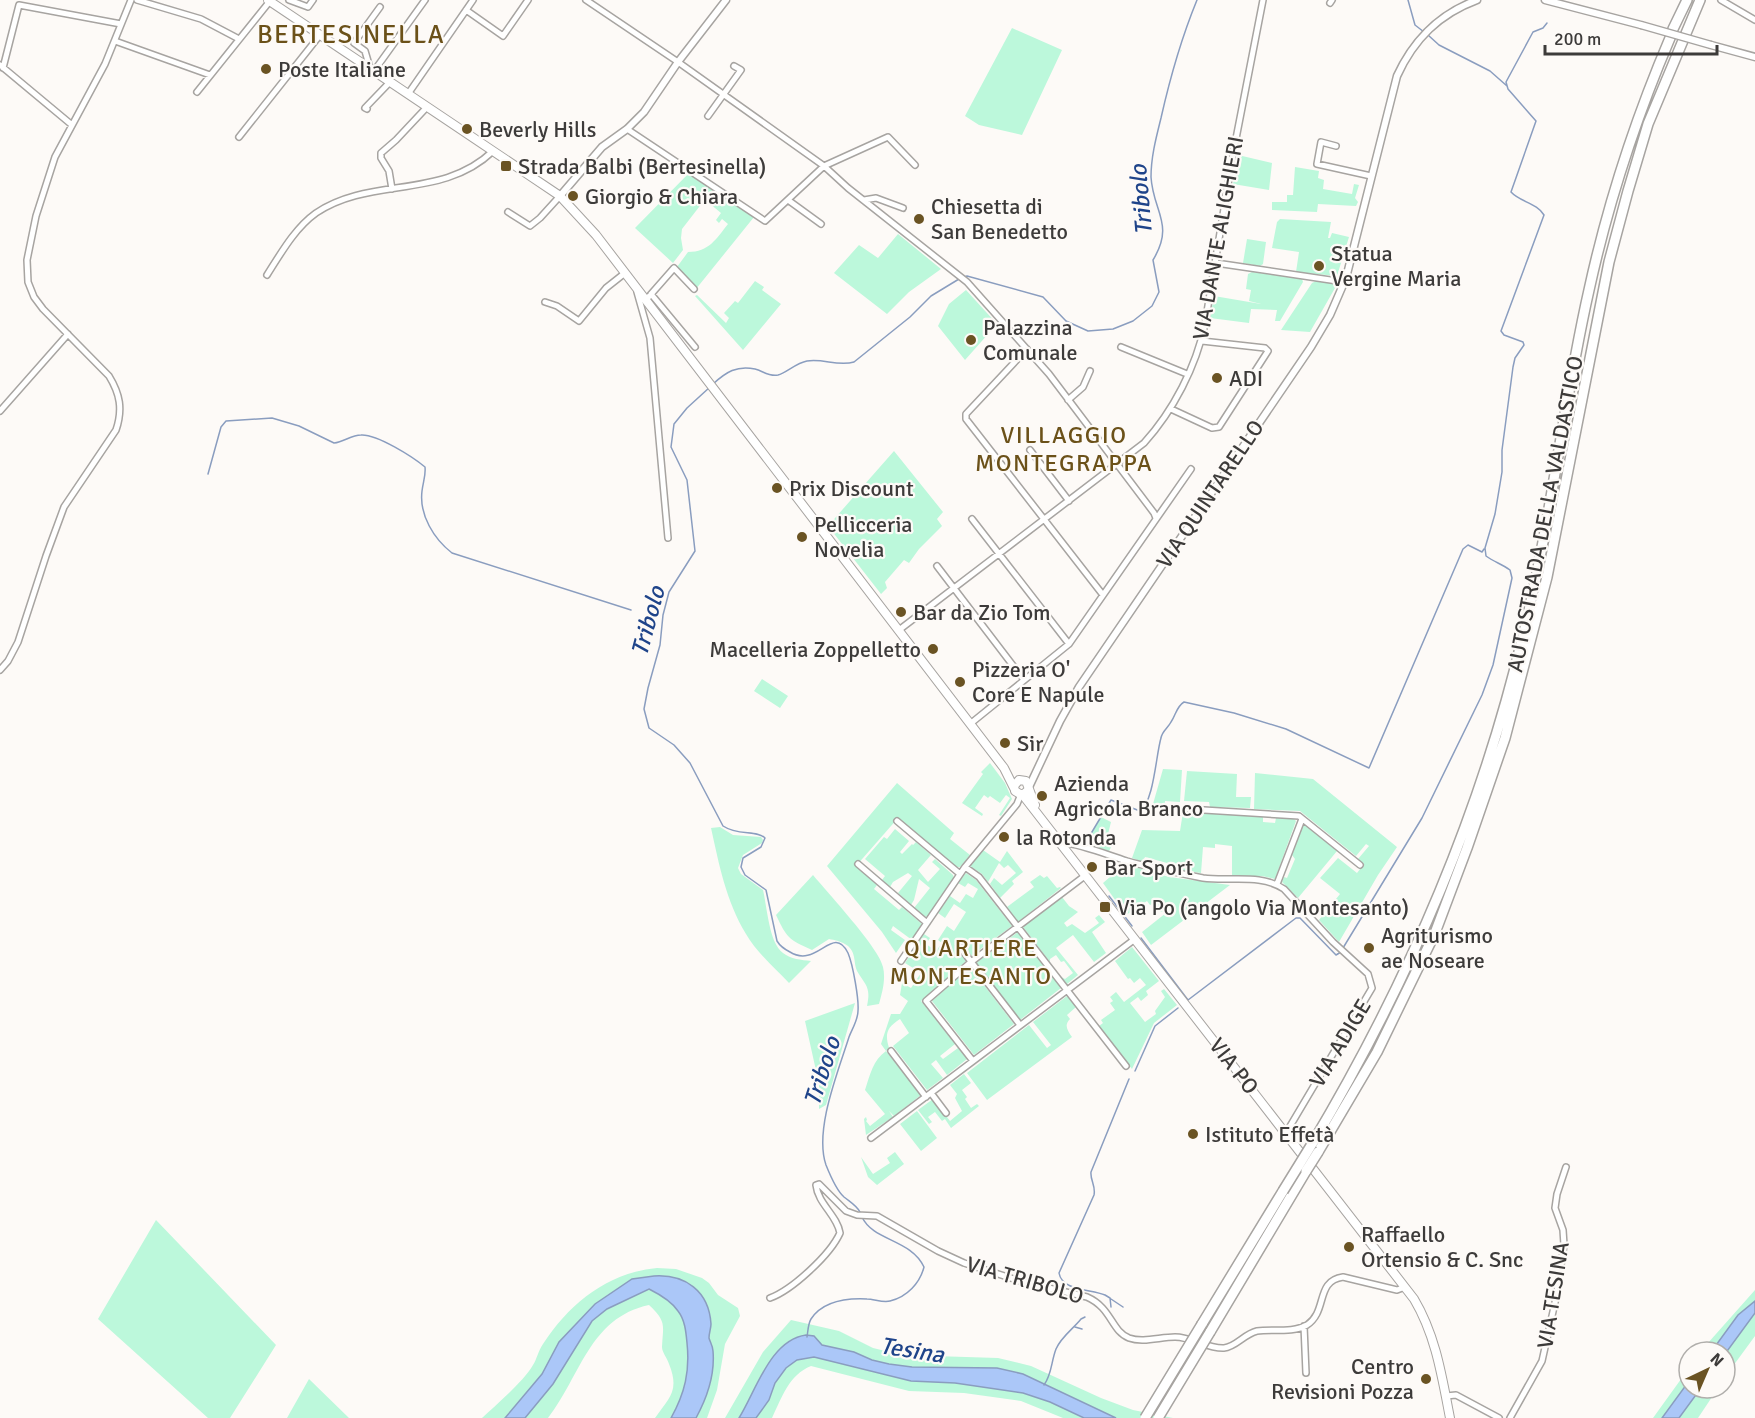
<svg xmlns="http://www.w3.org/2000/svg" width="1755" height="1418" font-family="Signika,sans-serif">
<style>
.green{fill:#bcf8db}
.water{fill:#abc7f8;stroke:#8a9dbf;stroke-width:1.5}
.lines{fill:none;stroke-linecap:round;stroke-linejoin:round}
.stream{stroke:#8a9dbf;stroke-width:1.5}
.minor-casing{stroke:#a7a4a1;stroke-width:8}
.tertiary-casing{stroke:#a7a4a1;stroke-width:9}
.secondary-casing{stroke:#a7a4a1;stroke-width:10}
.motorway-casing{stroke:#a7a4a1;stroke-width:12}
.minor{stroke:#fff;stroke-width:5}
.tertiary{stroke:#fff;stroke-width:6}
.secondary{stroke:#fff;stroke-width:8}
.motorway{stroke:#fff;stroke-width:9}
.tertiary-bridge-casing{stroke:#a7a4a1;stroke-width:9;stroke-linecap:butt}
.motorway-bridge-casing{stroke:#a7a4a1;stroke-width:12;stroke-linecap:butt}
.tertiary-bridge{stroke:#fff;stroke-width:6}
.motorway-bridge{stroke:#fff;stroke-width:9}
.poi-dot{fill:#6a5323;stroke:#fdfaf7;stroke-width:2}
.labels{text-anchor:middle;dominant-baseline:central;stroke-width:4.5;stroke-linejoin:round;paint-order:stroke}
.poi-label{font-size:22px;fill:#3d3b3a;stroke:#fdfaf7;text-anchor:start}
.street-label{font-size:22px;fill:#3d3b3a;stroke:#fdfaf7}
.water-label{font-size:24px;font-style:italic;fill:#1f448a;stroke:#fdfaf7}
.neighbourhood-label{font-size:24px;letter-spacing:1.5px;fill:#6b5119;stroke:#fdfaf7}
.quarter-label{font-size:26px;letter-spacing:1.5px;fill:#6b5119;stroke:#fdfaf7}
</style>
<rect width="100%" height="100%" fill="#fdfaf7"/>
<path class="green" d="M1012 28 1062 50 1022 135 979 125 965 116Z
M1238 155 1272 163 1269 190 1233 184Z
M1295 167 1319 171 1318 178 1324 180 1323 189 1352 194 1354 184 1359 185 1355 198 1358 202 1356 206 1318 204 1317 212 1272 210V202H1287V195H1293Z
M689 173 713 189 682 229 681 238 683 250 673 263 635 228Z
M717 192 754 217 696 289 677 267 688 252C709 252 716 239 728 224L722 219 719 223 716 220 721 213 709 203Z
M1280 219 1331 222 1328 238H1330L1332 233 1349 237 1337 276 1296 272 1299 252 1272 248 1277 222Z
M898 234 941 269 909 292 887 314 834 273 859 245 878 258Z
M1247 239 1266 242 1263 264 1260 266 1243 263Z
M1252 272 1302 279 1303 282 1280 321H1275L1277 310 1251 309 1249 323 1210 318 1214 296 1261 304 1249 301 1251 290 1246 289 1248 274Z
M755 281 764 287 762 290 781 304 743 350 695 296 697 295 726 323 729 318 724 313 735 301 738 303Z
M1316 281 1333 283 1335 288 1310 332 1281 330 1312 283Z
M966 290 997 324 965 360 938 326 949 304Z
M894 451 943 512 937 519 942 526 919 549 909 563 904 560 885 582 887 588 881 594 828 526Z
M762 679 788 696 780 708 754 691Z
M990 763 1005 783 1012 799 1001 816 999 815 1010 798 1006 795 1000 803 990 796 988 798 984 795 975 808 983 814 982 816 962 803 983 774 981 772Z
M1163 769 1182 770 1180 802 1165 801V806L1153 804Z
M1187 771 1237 774 1236 797H1251L1250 808 1210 807 1209 802 1184 801Z
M1255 773 1313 779 1397 847 1378 875 1339 942 1319 920 1340 894 1320 878 1338 858 1357 873 1364 864 1358 859 1369 846 1366 844 1356 856 1300 811 1254 809Z
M897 783 954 833 950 839 970 855 960 867H956L898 818 856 866 877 885 874 889 899 910 902 907 922 924 912 940 893 926 891 930 905 940 896 953 882 932 827 866Z
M1183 812 1263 817V822L1275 823 1276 818 1294 819 1296 821 1275 879 1262 876H1232V846L1215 844V848L1203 847 1201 873 1179 870 1178 866 1145 857 1143 862 1132 858 1142 830 1180 831Z
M1101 817 1111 822 1108 834 1116 838 1109 851 1086 843Z
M1303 826H1306L1337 851 1298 898 1282 882 1284 877 1287 878 1295 859 1292 855Z
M720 827 733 835 761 837 763 840 762 843 743 855 738 868 741 874 763 890C767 906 769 943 783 953 791 959 801 960 811 961L789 983C775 968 756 952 746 934 726 901 719 864 711 828Z
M895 829 909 841 900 852 902 854 912 844 913 845 916 842 931 855 918 870 928 882 940 869 932 862 935 859 953 875 954 878 929 916 924 917 914 908 930 888 919 879 914 900 911 905 898 893 912 876 908 873 893 882 890 887 882 880 885 876 865 859 884 837 887 839Z
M983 850 1000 862 1007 851 1023 872 1012 881 1014 884 1000 898 990 884 994 878 1002 885 1016 873 1008 865 1004 868 999 863 988 882 982 874 970 866Z
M1125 864 1169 877 1230 885 1151 945 1142 932 1166 913 1164 911 1161 912 1154 903 1150 905 1147 901 1126 915 1103 883Z
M966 873 976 880 1012 926 971 956 962 944 956 948 966 961 921 1001 955 1044 940 1056 943 1059 958 1048 967 1059 947 1075 936 1060 931 1064 943 1078 927 1090 893 1046 909 1033 900 1019C886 1028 885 1034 889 1048L886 1051 921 1095 894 1116 889 1111 893 1117 866 1135 864 1119 866 1117 867 1120 866 1121 870 1126 885 1114 865 1090C870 1075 873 1060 886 1051L881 1044 891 1014H900L908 1001 900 995 902 983 911 988 921 973 905 963 924 934 930 938 926 944 936 951 942 943 938 940 947 926 954 931 966 912 954 904 945 918 938 913 950 896 960 903 966 894 973 898 978 889 968 883 965 887 958 883Z
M813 875C827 892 880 949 883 967 886 980 882 993 879 1004L867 1006C871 987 866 986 857 971 855 967 855 962 854 957 852 944 840 941 829 939L812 950C788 939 787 938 776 915Z
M1040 875 1044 878 1047 876 1057 888 1060 887 1061 888 1018 922 1007 907 1034 887 1030 882Z
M1062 897 1069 906 1078 912 1064 923 1067 927 1072 924 1085 933 1099 923 1095 918 1099 915 1105 922 1092 932 1106 953 1094 962 1073 935 1056 948 1078 975 1067 984 1061 977 1065 979 1073 973 1064 961 1061 962 1056 955 1050 959V962L1023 927Z
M1018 932 1061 988 1020 1020 976 963Z
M1132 947 1159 981 1146 991 1148 995 1141 1001 1138 997 1130 1003 1145 1022 1156 1014 1155 1011 1165 997 1161 991 1164 989 1177 1005 1154 1023 1132 1069 1099 1026 1103 1023 1101 1020 1115 1010 1110 1003 1113 1001 1110 997 1116 992 1124 1002 1146 985 1140 978 1134 983 1130 978 1128 979 1115 961Z
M970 967 1014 1024 974 1055 932 1001Z
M1067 996 1076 1007 1067 1015 1070 1019C1064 1025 1067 1030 1072 1037L987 1100 967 1073 1029 1025 1047 1048 1051 1045 1033 1022Z
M855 1003 826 1105 819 1109V1084L805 1021Z
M964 1074 971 1083 962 1090 967 1097 965 1099 971 1108 977 1104 979 1106 951 1128 945 1119 942 1121 935 1112 928 1117 932 1122 929 1124 918 1110 933 1099 950 1121 962 1111 955 1098 957 1094 950 1085Z
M917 1111 937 1138 921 1151 900 1124Z
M895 1152 904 1164 877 1185 868 1177 861 1157 873 1174 890 1163 887 1158Z
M156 1220 276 1345 230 1418H208L98 1319Z
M657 1268 676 1269 702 1278 709 1283 718 1295 738 1308 740 1316 725 1344 717 1390 707 1418H655C669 1398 680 1391 669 1364 667 1358 662 1352 662 1347 663 1325 667 1322 649 1305 589 1318 581 1376 548 1418H482C497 1404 523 1382 533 1365 537 1359 538 1351 543 1344 570 1303 607 1273 657 1268Z
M1755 1290V1336L1725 1377V1352H1700Z
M791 1320 839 1331 873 1348 902 1355 998 1358 1031 1366 1101 1398 1133 1410 1173 1418H1063L1021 1401 964 1393 909 1391 811 1366C789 1375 782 1397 772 1418H725L763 1352Z
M1689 1368V1388H1718L1698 1418H1653Z
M309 1379 349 1418H287Z"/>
<path class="water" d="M654 1276C685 1274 709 1291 711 1324 711 1328 709 1333 709 1338 710 1342 713 1346 713 1351 715 1374 707 1398 696 1418H671C685 1393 690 1371 687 1343 686 1332 685 1320 678 1311 672 1302 659 1294 649 1289L607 1309 592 1321 553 1384 525 1418H505L542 1374 559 1342 595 1304 632 1279Z
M1755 1301V1313L1725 1354V1352H1711L1738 1315Z
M806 1335 814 1336 822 1345 854 1352 872 1360 889 1364 912 1367 997 1368 1023 1374 1116 1418H1084L1050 1402 1023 1393 955 1383 911 1381 814 1357 797 1360 786 1368 775 1383 769 1400 756 1418H739C756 1391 770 1340 806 1335Z
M1689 1381V1388H1701L1679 1418H1662Z"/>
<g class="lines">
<path class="stream" d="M1408 0 1415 25 1424 32
M1428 35 1439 45 1490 71 1507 86
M964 277 967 276 1043 297 1066 321 1088 331 1113 329 1133 321 1152 306 1159 292 1153 260C1175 224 1153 212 1151 177 1151 157 1156 138 1161 118 1170 78 1181 39 1197 0
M713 384C726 372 737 365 755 369 763 371 769 377 778 375 786 373 796 363 807 361 823 358 838 367 854 362L910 317 931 296 959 279
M710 387 687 408 674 424 671 447 687 480 695 551 669 592 663 615 660 645 648 688 644 709 649 728 674 745 690 763 723 826C738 836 757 830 765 838L761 847 743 858 741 867 745 875 766 890 777 941C780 946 784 949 790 952 817 969 833 923 848 953 853 965 859 999 858 1011 858 1020 852 1029 849 1037 838 1072 814 1130 826 1165 830 1175 836 1190 844 1197 850 1202 856 1205 860 1212
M208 474 221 427 226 421 272 418 299 426 334 443C344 442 351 435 361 435 377 434 413 457 425 467 426 475 423 482 422 491 419 515 434 539 452 553L631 610
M1086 842 1111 800 1140 811C1154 802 1156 754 1161 738 1162 731 1168 728 1171 722 1176 715 1176 707 1184 702L1234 713 1286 729 1369 768 1463 549 1468 545 1482 552 1484 549
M1109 896 1132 926
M1141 938 1188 1000 1296 918H1300L1336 955 1341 952
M1343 948 1422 818 1482 695 1493 665 1512 578 1510 570C1502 564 1494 562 1486 556L1485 548 1495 514 1502 472V450L1513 367 1515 358 1524 345 1523 342 1504 335 1501 331 1544 215C1537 203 1520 202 1511 192L1536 121 1508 89 1506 82 1533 32 1543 28 1547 23
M1135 1071 1155 1026 1178 1008
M1111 1299 1123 1307
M1111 1307 1110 1298 1105 1295C1091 1289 1062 1291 1059 1273L1094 1195C1096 1186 1090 1180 1091 1172L1129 1079
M1075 1327 1082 1329
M807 1337C808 1331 808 1324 811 1319 823 1301 847 1298 867 1299 874 1299 883 1303 890 1301 907 1297 920 1283 924 1267 911 1239 873 1241 862 1217
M1044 1385C1052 1374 1051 1362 1056 1349 1061 1337 1073 1329 1081 1319L1085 1317"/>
<g class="minor-casing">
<path id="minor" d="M137 0 201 19 239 39
M289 0 308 7 313 0
M586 0 678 62 824 166 848 188 967 282 1049 374 1154 513 1156 518
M1721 0 1755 20
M1330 3 1332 0
M466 10 503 36 528 0
M115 41 210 75
M0 65 72 125
M3 68 19 5 121 24
M370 68 365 51 354 43 380 7
M374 71 425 0
M197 92 270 1
M408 94 473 0
M367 109 365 108 390 82
M708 116 741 70 734 66
M627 129 765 221 824 166 888 137 915 165
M239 137 320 35
M1336 146 1321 142 1317 164 1371 176
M392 189 389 171 381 158V153L396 140 427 107
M788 200 821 224
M864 200 876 198 903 208
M508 212 530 226 540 218 560 196
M1216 263 1344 282
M267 275C281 253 295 228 316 213 371 176 442 200 493 151
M637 292 650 338 668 538
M651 294 695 347
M645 301 674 268 694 289
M545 302 557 306 579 321 606 288 625 273
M1121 347 1187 374
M1027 349 966 414V419L1103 595
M1068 400 1083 387 1090 371
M1171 409 1212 428 1219 427 1268 351 1265 348 1202 341
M0 411 68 334
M1030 450 1069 501
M972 519 1069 644
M937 566 1024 680
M899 630 1144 443C1173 411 1196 367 1205 324L1233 154 1263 0
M0 670 8 661 18 642 46 556 64 507 116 430C123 409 120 394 109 376L43 309 34 297 28 282 27 260 36 216 55 157 105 64 131 0
M970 724 1069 644 1191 469
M1188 809 1299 816 1360 865
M897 821 960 874
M1061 842C1084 845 1105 854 1127 861 1152 868 1178 873 1203 878 1230 882 1260 873 1284 889L1333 942 1368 974 1372 988 1286 1133
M858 864 927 923
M965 867 979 877 1126 1066
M1277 884 1302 819
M959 946 1020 1025
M901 961 965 867 1017 804 1021 794
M891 1051 926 1097
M973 1061 926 1001 971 962 1086 875
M931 1093 946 1113
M871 1138 1135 939
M770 1298C792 1290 830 1255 840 1233 837 1215 818 1204 816 1185L819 1184 846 1211 857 1215 877 1216 938 1251 964 1263 1023 1282 1087 1297C1112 1308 1111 1331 1129 1338 1143 1343 1160 1337 1175 1337 1192 1337 1208 1349 1224 1348 1236 1347 1244 1334 1257 1331 1272 1329 1293 1333 1307 1325 1328 1311 1315 1281 1343 1277L1397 1290 1405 1287
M1304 1326 1306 1373
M1446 1396 1456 1395 1499 1418
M1510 1418 1542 1361 1556 1298 1564 1245 1563 1230 1555 1208 1557 1194 1566 1167"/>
</g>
<g class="tertiary-casing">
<path id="tertiary" d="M1545 0 1641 25
M1711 45 1755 57
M560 196 602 147 627 129 644 112 678 62 726 0
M1029 787 1060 721 1079 687 1311 347 1330 315 1346 278 1397 76C1414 39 1439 14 1477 0"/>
</g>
<g class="secondary-casing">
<path id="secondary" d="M268 0 560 196 596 235 1004 768 1014 788
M1029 789 1024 794H1020L1015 791 1014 786 1019 780 1026 781 1035 805
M1022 794 1414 1299C1436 1336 1442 1377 1450 1418"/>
</g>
<g class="motorway-casing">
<path id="motorway" d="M1673 29 1687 0
M1312 1144C1407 985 1480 817 1523 636 1551 522 1563 404 1589 290 1608 203 1635 120 1670 38
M1318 1152 1377 1052 1435 933 1467 848 1505 738 1547 577 1609 262 1628 191 1648 124 1700 0
M1202 1324 1283 1191
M1210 1332 1306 1171"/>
</g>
<use href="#minor" class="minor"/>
<use href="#tertiary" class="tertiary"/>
<use href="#secondary" class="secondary"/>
<use href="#motorway" class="motorway"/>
<g class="tertiary-bridge-casing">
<path id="tertiary-bridge" d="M1641 25 1711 45"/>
</g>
<g class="motorway-bridge-casing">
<path id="motorway-bridge" d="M1306 1171 1318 1152
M1283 1191 1312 1144
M1145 1418 1202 1324
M1158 1418 1210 1332"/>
</g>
<use href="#tertiary-bridge" class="tertiary-bridge"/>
<use href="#motorway-bridge" class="motorway-bridge"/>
</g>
<g class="poi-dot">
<circle cx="266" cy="69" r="6"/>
<circle cx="467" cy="129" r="6"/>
<rect x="500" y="160" width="12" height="12" rx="3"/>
<circle cx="573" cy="196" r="6"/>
<circle cx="919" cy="219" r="6"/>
<circle cx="1319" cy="266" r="6"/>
<circle cx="971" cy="340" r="6"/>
<circle cx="1217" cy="378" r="6"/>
<circle cx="777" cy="488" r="6"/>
<circle cx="802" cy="537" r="6"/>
<circle cx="901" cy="612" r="6"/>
<circle cx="933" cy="649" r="6"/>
<circle cx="960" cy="682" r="6"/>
<circle cx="1005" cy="743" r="6"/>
<circle cx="1042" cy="796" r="6"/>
<circle cx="1004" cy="837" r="6"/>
<circle cx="1092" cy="867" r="6"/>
<rect x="1099" y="901" width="12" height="12" rx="3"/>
<circle cx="1369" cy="948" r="6"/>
<circle cx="1193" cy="1134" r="6"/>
<circle cx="1349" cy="1247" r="6"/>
<circle cx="1426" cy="1379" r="6"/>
</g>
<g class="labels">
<g class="poi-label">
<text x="278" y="69">Poste Italiane</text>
<text x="479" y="129">Beverly Hills</text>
<text x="518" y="166">Strada Balbi (Bertesinella)</text>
<text x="585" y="196">Giorgio &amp; Chiara</text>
<text x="931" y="206">Chiesetta di<tspan x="931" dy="25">San Benedetto</tspan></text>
<text x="1331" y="253">Statua<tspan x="1331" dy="25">Vergine Maria</tspan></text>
<text x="983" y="327">Palazzina<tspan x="983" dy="25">Comunale</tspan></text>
<text x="1229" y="378">ADI</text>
<text x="789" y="488">Prix Discount</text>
<text x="814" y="524">Pellicceria<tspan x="814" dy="25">Novelia</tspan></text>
<text x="913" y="612">Bar da Zio Tom</text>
<text x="921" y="649" text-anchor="end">Macelleria Zoppelletto</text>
<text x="972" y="669">Pizzeria O'<tspan x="972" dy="25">Core E Napule</tspan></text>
<text x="1017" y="743">Sir</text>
<text x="1054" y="783">Azienda<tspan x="1054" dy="25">Agricola Branco</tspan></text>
<text x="1016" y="837">la Rotonda</text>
<text x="1104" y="867">Bar Sport</text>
<text x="1117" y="907">Via Po (angolo Via Montesanto)</text>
<text x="1381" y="935">Agriturismo<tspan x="1381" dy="25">ae Noseare</tspan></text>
<text x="1205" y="1134">Istituto Effetà</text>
<text x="1361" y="1234">Raffaello<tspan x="1361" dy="25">Ortensio &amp; C. Snc</tspan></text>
<text x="1414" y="1366" text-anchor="end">Centro<tspan x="1414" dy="25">Revisioni Pozza</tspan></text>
</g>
<g class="street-label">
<text transform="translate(1218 238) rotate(-80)">VIA DANTE ALIGHIERI</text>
<text transform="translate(1210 494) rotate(-56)">VIA QUINTARELLO</text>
<text transform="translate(1545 514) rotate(-79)">AUTOSTRADA DELLA VALDASTICO</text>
<text transform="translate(1340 1043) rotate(-59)">VIA ADIGE</text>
<text transform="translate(1234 1066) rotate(52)">VIA PO</text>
<text transform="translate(1025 1280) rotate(16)">VIA TRIBOLO</text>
<text transform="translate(1553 1295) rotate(-81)">VIA TESINA</text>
</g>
<g class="water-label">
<text transform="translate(1141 200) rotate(-95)">Tribolo</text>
<text transform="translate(648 621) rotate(-75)">Tribolo</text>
<text transform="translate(822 1071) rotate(-72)">Tribolo</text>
<text transform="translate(912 1350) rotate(9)">Tesina</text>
</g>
<g class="neighbourhood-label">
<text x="1064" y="435">VILLAGGIO<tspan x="1064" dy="28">MONTEGRAPPA</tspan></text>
<text x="971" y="948">QUARTIERE<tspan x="971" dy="28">MONTESANTO</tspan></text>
</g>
<g class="quarter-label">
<text x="351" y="35">BERTESINELLA</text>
</g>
</g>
<g transform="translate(1707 1370) rotate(44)"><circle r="28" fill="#fdfaf7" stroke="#b0aeab" stroke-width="1.5"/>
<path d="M0-4.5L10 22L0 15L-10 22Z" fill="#6a5323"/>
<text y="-9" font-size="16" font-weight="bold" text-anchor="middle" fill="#3d3b3a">N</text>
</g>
<path d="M1545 45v9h172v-9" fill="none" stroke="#3d3b3a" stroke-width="3"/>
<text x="1554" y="45" font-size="18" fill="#3d3b3a" stroke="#fdfaf7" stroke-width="4.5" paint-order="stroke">200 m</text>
</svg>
